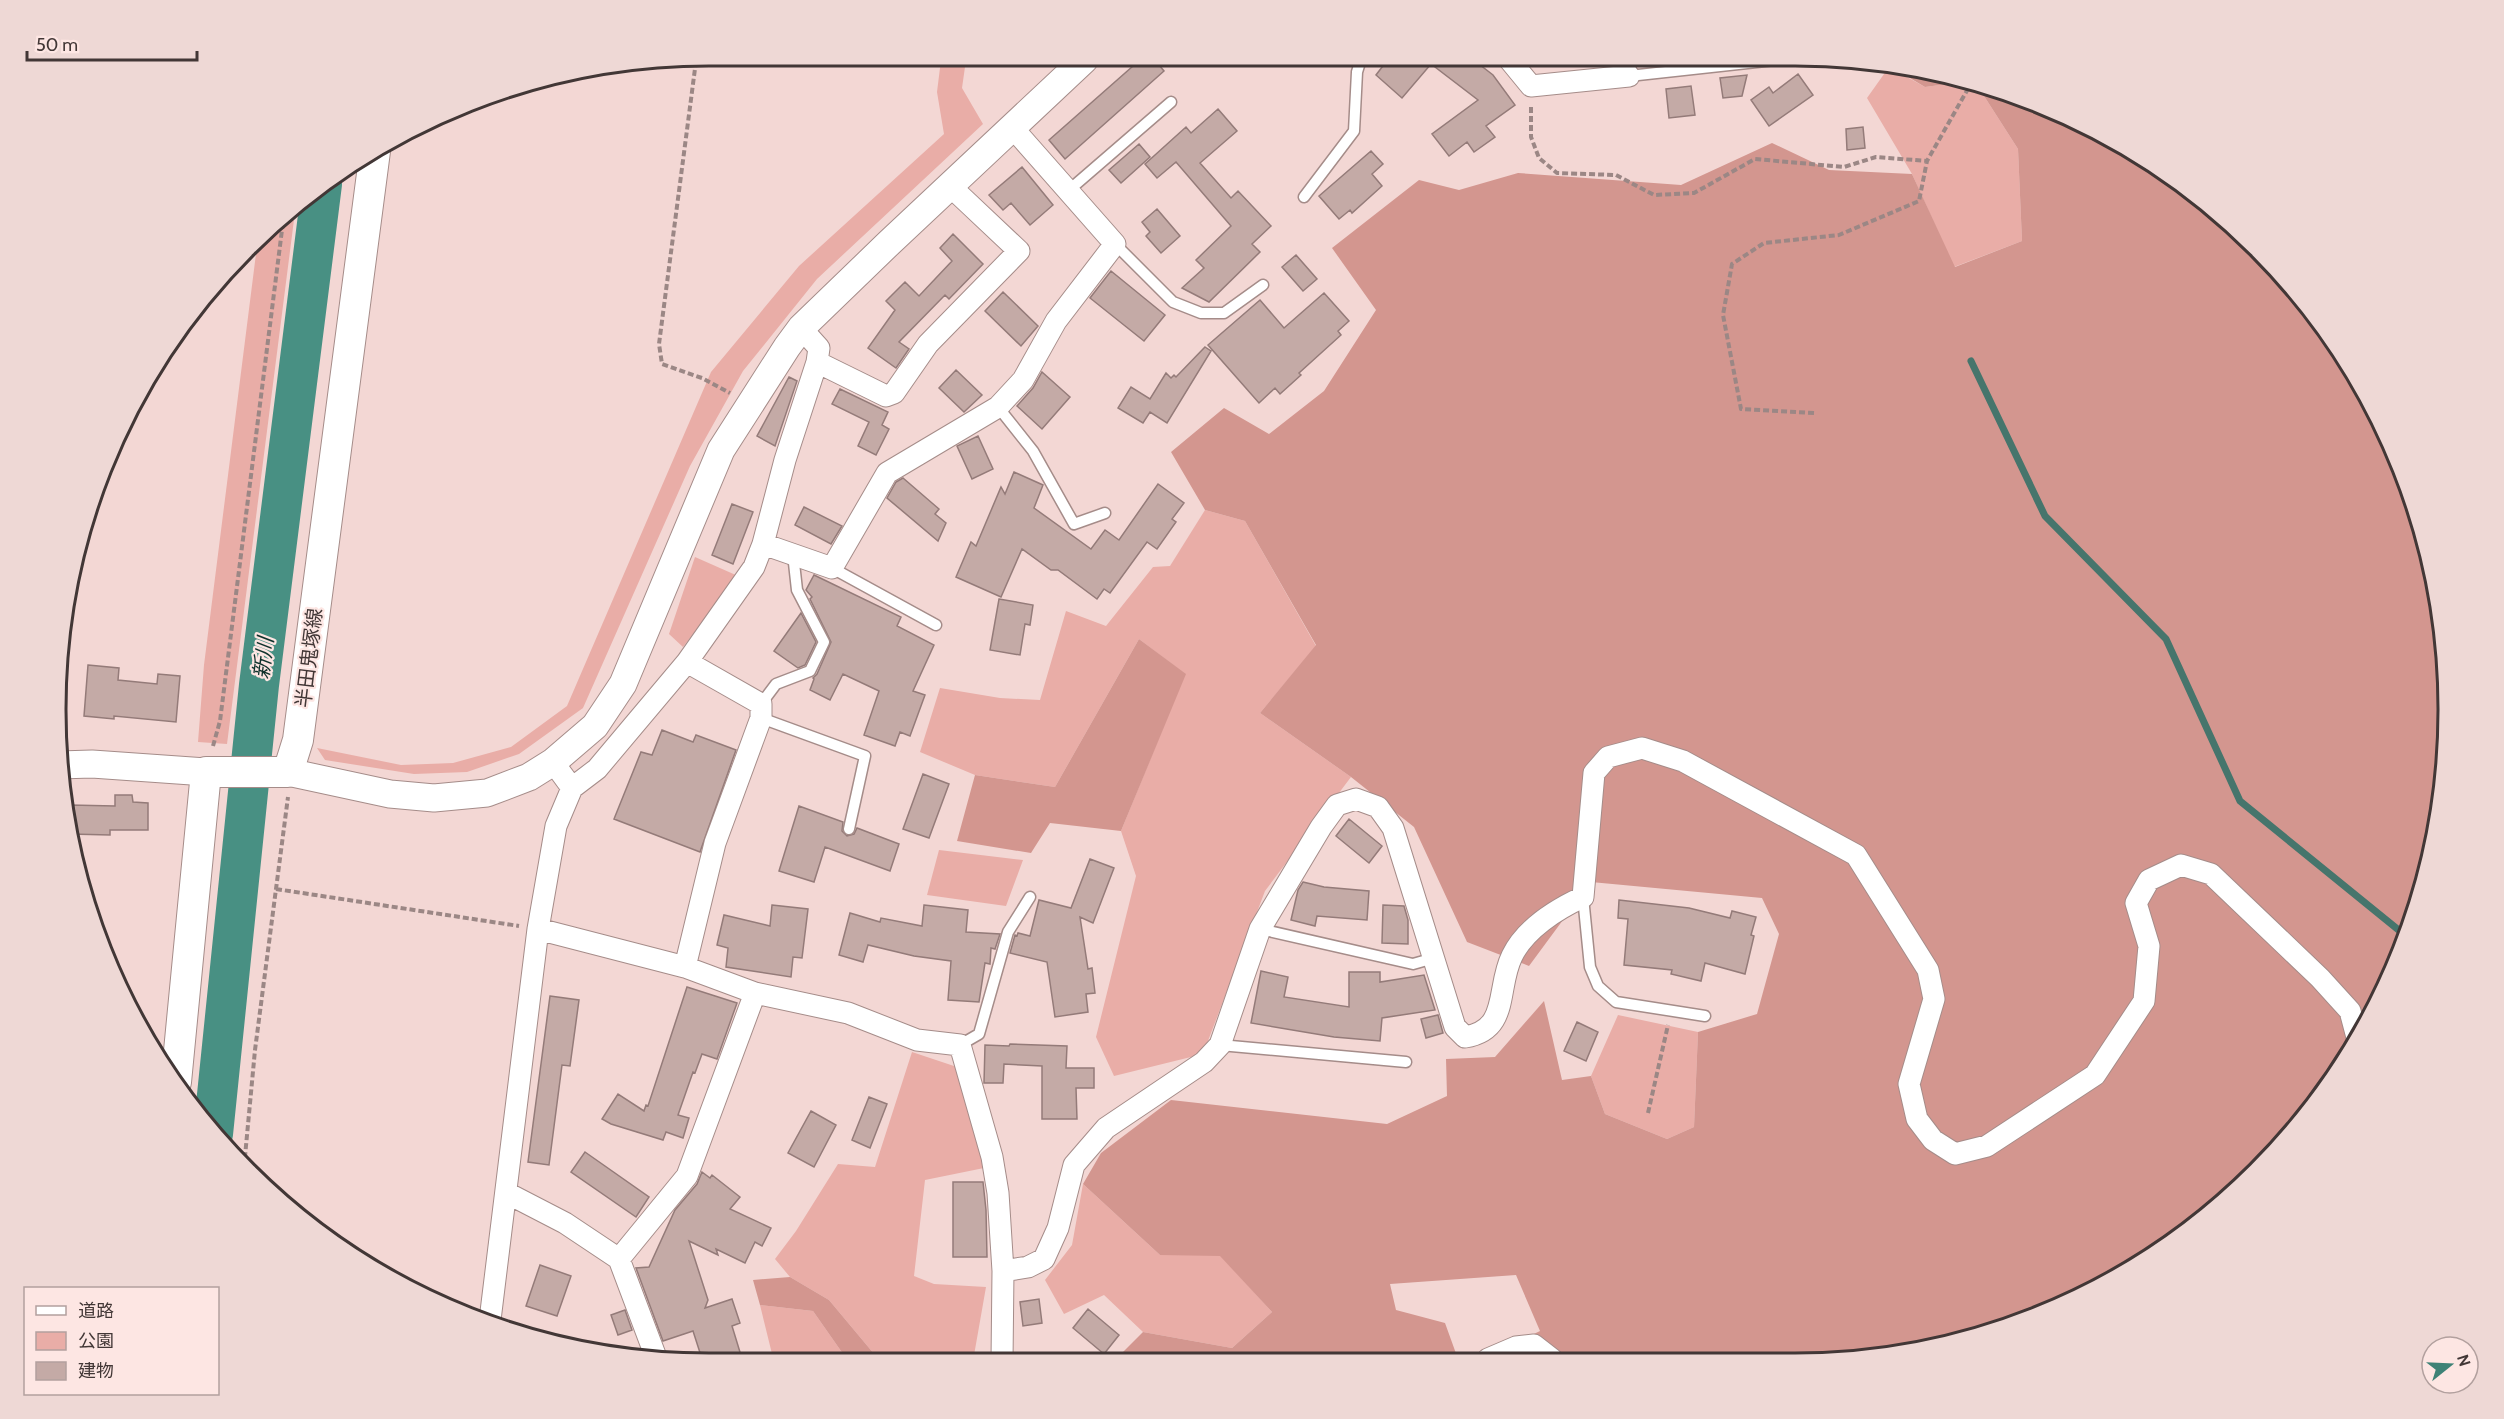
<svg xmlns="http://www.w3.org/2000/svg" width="2504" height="1419" font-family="Cabin,'Noto Sans JP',sans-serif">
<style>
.green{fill:#e9ada7}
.forest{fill:#d3968f}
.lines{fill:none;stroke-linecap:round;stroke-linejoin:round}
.stream{stroke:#46756c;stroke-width:7}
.river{stroke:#489083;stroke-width:40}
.building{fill:#c4aaa6;stroke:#947b79;stroke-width:1.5}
.service-casing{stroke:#a58c89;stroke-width:13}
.minor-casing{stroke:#a58c89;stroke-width:23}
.tertiary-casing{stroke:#a58c89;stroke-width:29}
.secondary-casing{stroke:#a58c89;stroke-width:32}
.path{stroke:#9b8785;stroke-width:4;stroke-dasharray:6 3;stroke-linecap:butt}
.service{stroke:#fff;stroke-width:10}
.minor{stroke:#fff;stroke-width:21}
.tertiary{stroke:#fff;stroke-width:27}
.secondary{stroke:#fff;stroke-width:30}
.labels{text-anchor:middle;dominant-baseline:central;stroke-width:4.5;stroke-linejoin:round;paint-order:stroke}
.street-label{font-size:20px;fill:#423736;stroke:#fde6e3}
.water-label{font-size:21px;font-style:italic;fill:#0f322c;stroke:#fde6e3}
.rim{fill:none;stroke:#423736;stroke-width:3}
</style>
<rect width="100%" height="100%" fill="#f3d7d4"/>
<path class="green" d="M941 60H966L962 88 983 124 817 279 743 371 690 466 583 708 519 754 467 772 414 774 325 760 317 748 401 765 453 763 511 747 567 706 711 372 799 266 944 134 937 92Z
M1889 67 1925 87 1962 82 1977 85 2018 149 2022 241 1954 267 1912 174 1867 98Z
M296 204 227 744 198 742 204 665 258 238Z
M1205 510 1245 521 1316 646 1260 713 1351 777 1265 891 1203 1054 1114 1076 1096 1037 1136 876 1121 831 1185 674 1139 639 1055 787 975 775 920 752 940 688 1000 698 1040 700 1066 611 1106 626 1153 567 1170 566Z
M695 557 738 576 683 647 669 634Z
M939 850 1023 860 1006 906 927 895Z
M1618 1015 1698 1032 1694 1127 1667 1139 1605 1114 1591 1076Z
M912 1052 960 1068 984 1168 925 1180 914 1276 934 1284 986 1287 973 1361H880L829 1300 790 1277 775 1259 796 1231 838 1164 875 1167Z
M1083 1184 1160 1255H1220L1272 1312 1232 1348 1143 1332 1104 1295 1064 1314 1045 1280 1072 1245Z
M760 1305 813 1311 848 1361 774 1362Z"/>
<path class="forest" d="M1893 68 1962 82 1925 87Z
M1977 85 2004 90 2122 143 2226 218 2314 312 2381 421 2426 541 2447 667 2443 795 2414 920 2361 1037 2257 1172 2158 1253 2005 1329 1880 1358 1482 1359 1540 1331 1516 1275 1390 1284 1396 1310 1445 1323 1458 1359 1114 1361 1143 1332 1232 1348 1272 1312 1220 1256 1160 1255 1083 1184 1101 1153 1171 1100 1387 1124 1447 1096 1446 1059 1495 1057 1544 1001 1562 1080 1591 1076 1605 1114 1667 1139 1694 1127 1698 1032 1757 1014 1779 934 1762 898 1591 882 1529 966 1467 942 1414 827 1351 777 1260 713 1316 645 1245 521 1205 510 1171 452 1224 408 1269 434 1324 391 1376 310 1332 248 1419 180 1459 190 1518 173 1681 185 1772 143 1829 170 1912 174 1955 267 2022 241 2018 149Z
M1139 639 1186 674 1121 831 1050 823 1031 853 957 841 975 775 1055 787Z
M790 1277 829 1300 880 1361H848L813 1311 760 1305 753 1280Z"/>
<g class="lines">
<path class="stream" d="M1971 361 2045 516 2166 639 2240 801 2406 936"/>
<path class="river" d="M213 1134 259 685 322 184"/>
</g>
<path class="building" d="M1389 58H1471L1493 75 1515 105 1486 126 1495 137 1474 152 1467 142 1449 156 1432 134 1478 100 1431 64 1402 98 1376 75Z
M1141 59H1154L1164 71 1065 159 1049 140Z
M1798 74 1813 95 1769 126 1751 100 1769 87 1773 93Z
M1747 75 1742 96 1723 98 1720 78Z
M1691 86 1695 115 1669 118 1666 89Z
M1218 109 1237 131 1200 163 1231 198 1238 191 1271 226 1252 244 1260 252 1209 302 1182 288 1204 268 1196 260 1231 226 1176 162 1157 178 1145 164 1186 127 1191 133Z
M1863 127 1865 148 1847 150 1846 129Z
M1139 144 1150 157 1121 183 1109 170Z
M1371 151 1383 164 1372 174 1382 186 1352 213 1350 210 1339 219 1319 196Z
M1022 167 1053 205 1030 225 1011 203 1003 210 989 195Z
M1157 209 1180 236 1161 253 1146 236 1150 232 1142 222Z
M953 234 983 264 949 299 945 295 899 342 909 349 896 368 868 348 895 310 886 301 905 282 919 296 952 261 940 248Z
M1296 255 1317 279 1303 291 1282 267Z
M1111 271 1165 315 1144 341 1090 298Z
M1003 292 1038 326 1021 346 985 311Z
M1324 293 1349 321 1338 331 1341 335 1299 373 1301 375 1280 394 1275 388 1259 403 1208 345 1260 300 1284 328Z
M1205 347 1211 351 1167 423 1150 412 1143 423 1118 408 1131 387 1150 399 1166 373 1171 378 1174 375 1176 377Z
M956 370 982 395 964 412 939 388Z
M1042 372 1070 397 1042 429 1017 406 1033 388Z
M789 377 797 381 775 446 757 436Z
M840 389 888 412 882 425 889 429 876 455 858 446 869 422 832 404Z
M978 436 993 469 972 479 957 446Z
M1014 472 1043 485 1034 508 1091 549 1105 530 1119 540 1158 484 1184 503 1172 519 1176 522 1157 549 1147 542 1110 593 1104 589 1097 599 1058 570H1051L1022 549 1001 597 956 577 971 542 976 546 1001 487 1005 494Z
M903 478 939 509 935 514 946 523 938 541 887 498 896 482Z
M732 504 753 512 733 564 712 555Z
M804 507 842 526 831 544 795 525Z
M814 575 901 617 897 626 934 645 913 691 925 695 910 736 900 732 895 746 864 735 879 691 843 674 830 700 810 690 814 679 813 678 817 674 831 642 810 599 812 597 806 590Z
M999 599 1033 605 1030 625 1025 624 1020 655 990 650Z
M801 613 816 642 805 665 798 668 774 651Z
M88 665 119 668 118 680 157 684 158 674 180 676 176 722 114 716V719L84 716Z
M662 730 693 742 696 735 736 750 700 852 614 819 641 752 652 755Z
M923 774 949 784 929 838 903 829Z
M115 795H132L133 802 148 803V830H110V835L70 834V805L115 806Z
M799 806 843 822 842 831 847 836 854 834 857 828 899 844 890 871 825 847 814 882 779 871Z
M1349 819 1382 846 1369 863 1336 836Z
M1090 859 1114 868 1093 923 1080 917 1088 969 1092 968 1095 993 1086 994 1088 1012 1055 1017 1047 962 1010 953 1015 935 1017 936 1018 933 1030 936 1039 900 1071 908Z
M1303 882 1324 887 1369 891 1367 920 1317 916 1315 926 1291 920 1298 890Z
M1619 900 1689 908 1730 918 1732 911 1756 917 1751 935 1754 936 1745 974 1705 963 1701 981 1671 974 1672 970 1624 965 1628 919 1618 918Z
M772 905 808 909 802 958 793 957 791 977 726 967 728 948 717 945 724 915 770 926Z
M924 905 968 910 966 932 1000 934 995 949 991 948 990 964 985 963 979 1002 948 1000 951 961 914 956 868 945 863 962 839 955 850 913 880 922 881 918 922 926Z
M1383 905 1404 906 1408 920V944L1382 943Z
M1261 971 1288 977 1284 997 1349 1007V972H1380V982L1424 975 1435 1010 1382 1018 1380 1041 1334 1037 1251 1023Z
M687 987 737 1003 717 1059 702 1054 695 1073 693 1072 678 1115 689 1118 683 1138 666 1132 663 1140 611 1124 602 1119 618 1094 644 1111 646 1105 648 1106Z
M550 996 579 1000 570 1066 562 1065 549 1165 528 1162Z
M1438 1015 1443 1033 1426 1038 1421 1019Z
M1577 1022 1598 1032 1586 1061 1564 1051Z
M1010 1044 1067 1046 1066 1068H1094V1088H1076L1077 1119H1042V1066L1004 1064 1003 1083H984L985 1045 1009 1046Z
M869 1097 887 1104 870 1148 852 1140Z
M811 1111 836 1125 814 1167 788 1153Z
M585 1152 649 1197 636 1217 571 1172Z
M702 1172 710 1178 712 1175 740 1197 730 1209 771 1228 762 1246 755 1242 745 1263 716 1249 718 1255 689 1241 708 1300 705 1308 732 1299 740 1323 732 1326 743 1362H703L693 1331 663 1341 636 1268 649 1267 675 1210 697 1184Z
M953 1182H983L986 1210 987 1257H953Z
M540 1265 571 1276 557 1316 526 1306Z
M1039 1299 1042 1323 1023 1326 1020 1302Z
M1088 1309 1119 1335 1104 1354 1073 1328Z
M625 1310 632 1330 618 1335 611 1315Z"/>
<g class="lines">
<g class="service-casing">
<path id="service" d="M1632 58 1629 76 1803 57
M1068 191 1171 102
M1304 197 1354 131 1357 72 1361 59
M1115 244 1173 302 1201 313H1224L1263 285
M998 407 1033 451 1074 524 1105 513
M832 568 936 625
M761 704 776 684 810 671 824 642 797 590 793 554
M761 718 865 756 849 829
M1583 897 1590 967 1598 986 1616 1002 1705 1016
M1260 929 1413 964 1434 958
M960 1045 979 1034 1008 932 1030 897
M1220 1045 1406 1062"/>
</g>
<g class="minor-casing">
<path id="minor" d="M1508 58 1531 86 1629 76
M817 362 886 396 894 393 928 344 1019 251 949 185
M763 544 832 568 887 473 998 407 1023 380 1056 321 1115 244 1011 126
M572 788 597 769 687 662 754 567 763 544 785 460 817 362 819 348 801 328
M538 929 685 967 755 993 848 1013 917 1040 960 1045 992 1157 998 1193 1003 1271 1002 1361
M685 967 715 843 761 718V704L687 662
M507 1193 565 1223 619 1259 657 1360
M619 1259 687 1176 755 993
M1003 1271 1028 1267 1044 1259 1058 1228 1074 1165 1106 1128 1204 1062 1220 1045 1260 929 1321 827 1337 805 1356 799 1378 807 1393 828 1455 1027 1465 1037C1510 1030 1496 988 1512 956 1525 929 1557 909 1583 897L1594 773 1608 757 1642 748 1683 761 1856 855 1928 970 1934 999 1909 1084 1917 1119 1933 1140 1955 1154 1987 1146 2095 1075 2144 1001 2149 946 2136 903 2149 880 2181 865 2211 874 2320 978 2350 1011 2358 1041
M490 1320 538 929 556 826 572 788 553 762
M1488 1359 1516 1347 1534 1345 1552 1359"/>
</g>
<g class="tertiary-casing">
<path id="tertiary" d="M59 765 92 764 206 772
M288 772 390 794 434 798 487 793 529 777 553 762 595 726 623 684 721 450 787 347 801 328 889 243 1084 60"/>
</g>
<g class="secondary-casing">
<path id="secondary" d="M176 1082 206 772H288L298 740 375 151"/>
</g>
<path class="path" d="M696 61 659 344 662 364 702 378 730 393
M1531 107V137L1539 158 1557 173 1616 175 1654 195 1694 193 1755 159 1844 167 1876 157 1927 161
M1814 413 1741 409 1723 315 1732 264 1764 243 1839 235 1919 201 1927 161 1969 87V83
M213 746 220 721 284 214
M276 889 519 926
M1648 1113 1668 1025
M244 1167 255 1050 288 797"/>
<use href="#service" class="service"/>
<use href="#minor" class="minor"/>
<use href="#tertiary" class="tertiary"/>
<use href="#secondary" class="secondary"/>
</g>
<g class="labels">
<g class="street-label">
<text transform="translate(309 658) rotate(-83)">半田鬼塚線</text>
</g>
<g class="water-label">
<text transform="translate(263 658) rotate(-83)">新川</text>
</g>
</g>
<path d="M0 0H2504V1419H0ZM709 66H1795A643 643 0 0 1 2438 709V710A643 643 0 0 1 1795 1353H709A643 643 0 0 1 66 710V709A643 643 0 0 1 709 66Z" fill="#eed8d5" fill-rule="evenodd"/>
<path class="rim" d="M709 66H1795A643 643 0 0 1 2438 709V710A643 643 0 0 1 1795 1353H709A643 643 0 0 1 66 710V709A643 643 0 0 1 709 66Z"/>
<rect x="24" y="1287" width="195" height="108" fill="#fde6e3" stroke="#b2a09e" stroke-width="1.5"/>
<rect x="36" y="1306" width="30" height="9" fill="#ffffff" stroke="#b2a09e" stroke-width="1.5"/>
<text x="78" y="1317" font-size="18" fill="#423736">道路</text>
<rect x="36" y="1332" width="30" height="18" fill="#e9ada7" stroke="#b2a09e" stroke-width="1.5"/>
<text x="78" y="1347" font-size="18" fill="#423736">公園</text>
<rect x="36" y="1362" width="30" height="18" fill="#c4aaa6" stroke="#b2a09e" stroke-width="1.5"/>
<text x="78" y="1377" font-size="18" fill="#423736">建物</text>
<g transform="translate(2450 1365) rotate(72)"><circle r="28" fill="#fde6e3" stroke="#b2a09e" stroke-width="1.5"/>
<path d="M0-4.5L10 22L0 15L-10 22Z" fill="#3e8276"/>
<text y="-9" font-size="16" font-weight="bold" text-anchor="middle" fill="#423736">N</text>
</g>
<path d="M27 51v9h170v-9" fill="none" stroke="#423736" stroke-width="3"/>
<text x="36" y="51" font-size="18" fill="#423736" stroke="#fde6e3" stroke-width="4.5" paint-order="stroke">50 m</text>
</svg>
